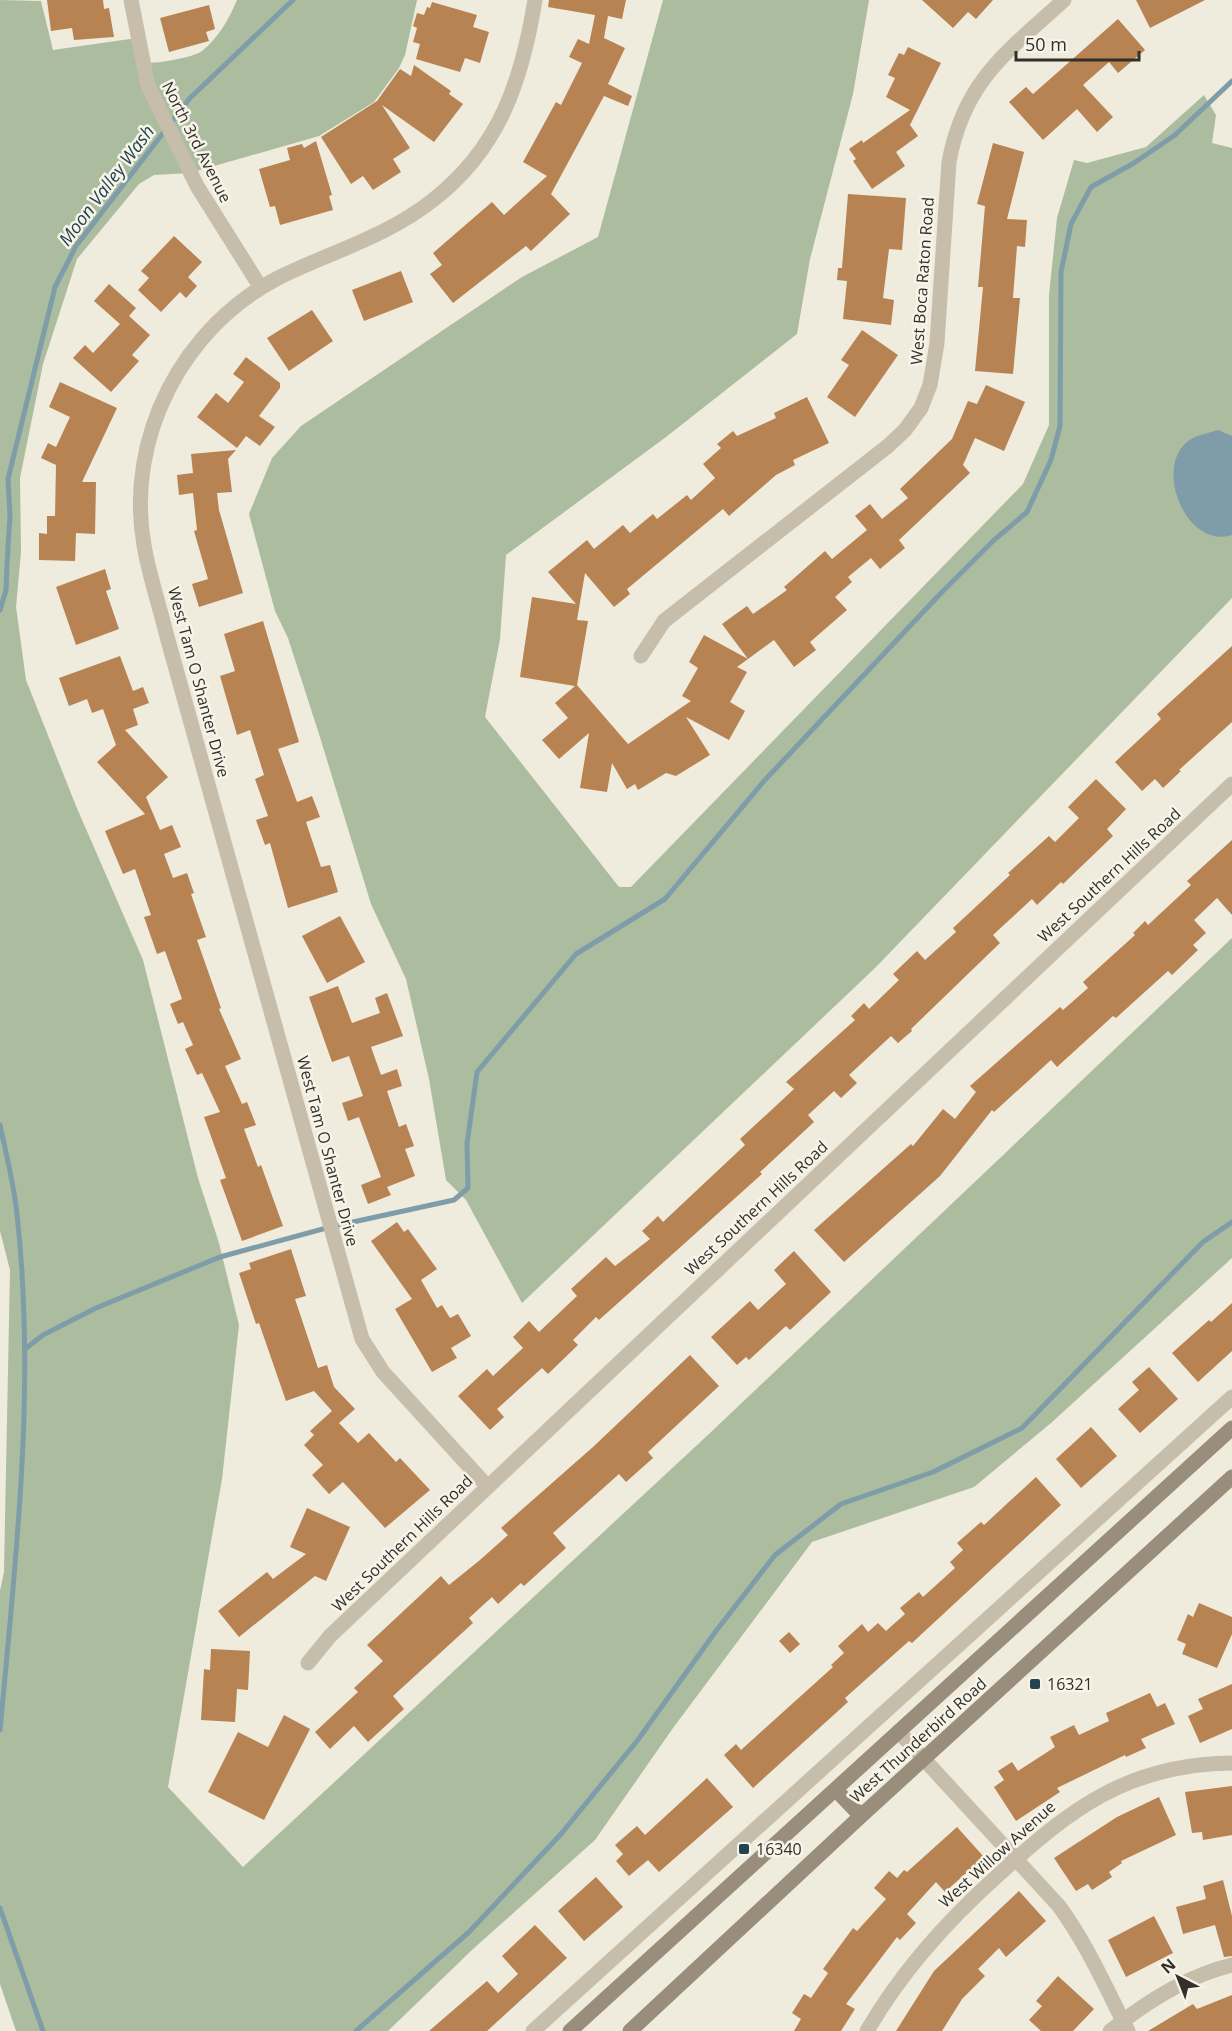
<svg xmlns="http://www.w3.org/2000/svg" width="1232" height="2031" font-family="'Open Sans',sans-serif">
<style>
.green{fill:#abbc9f}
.water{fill:#7f9da9}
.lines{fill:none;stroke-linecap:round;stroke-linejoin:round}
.stream{stroke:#7f9da9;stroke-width:5}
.building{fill:#b78353}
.street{stroke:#c6bdaa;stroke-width:15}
.secondary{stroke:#998e7c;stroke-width:15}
.poi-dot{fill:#234351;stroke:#f7f4e9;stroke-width:2}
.labels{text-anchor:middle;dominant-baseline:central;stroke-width:5;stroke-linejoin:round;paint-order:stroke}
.street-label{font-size:16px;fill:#342f29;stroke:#f7f4e9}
.poi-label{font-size:16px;fill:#342f29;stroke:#f7f4e9;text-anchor:start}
.water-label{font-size:18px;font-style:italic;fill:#234351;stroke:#f7f4e9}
</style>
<rect width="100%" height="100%" fill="#efebdd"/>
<path class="green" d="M0 0 41 1 53 50 137 38 142 63C155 64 192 58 202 51 218 39 230 17 237 0H417L405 55 399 68 374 102 319 136 190 173 154 175 139 184 77 259 43 364 20 478 21 552 16 607 26 680 76 806 143 960 198 1178 219 1243 239 1325 222 1479 168 1787 243 1867 710 1433 1232 938V1258L1051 1423 974 1487 812 1542 673 1728 595 1840 473 1949 388 2031H16L0 1984V1591L4 1572 10 1270 0 1231Z
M663 0H869L853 94 810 259 797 334 666 437 506 555 500 639 485 717 619 887H631L1023 484 1049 425V295L1057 218 1074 160 1087 163 1146 147 1204 95 1216 115 1212 143 1232 148V598L875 968 522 1303 466 1200 446 1180 429 1079 406 979 371 904 319 734 288 638 275 611 249 514 272 458 301 426 522 277 598 237Z"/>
<path class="water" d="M1218 430 1232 436V535C1187 550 1153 468 1188 441 1196 435 1209 433 1218 430Z"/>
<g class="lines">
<path class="stream" d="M0 610 6 590 7 564 10 515 8 479 55 287 76 246 190 98 293 0
M0 1125C6 1154 14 1184 17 1214 36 1386 16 1558 0 1730
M25 1349 43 1335 96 1308 220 1257 330 1227 454 1200 468 1188 467 1144 477 1072 576 954 665 899 764 781 942 592 993 541 1027 512 1051 460 1060 426 1061 272 1071 224 1091 187 1134 163 1175 135 1232 81
M0 1908 43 2031
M356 2031 469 1932 561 1834 637 1741 716 1631 775 1555 841 1504 933 1472 1022 1428 1203 1242 1232 1222"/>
</g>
<path class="building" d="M47 0H103L104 9 109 8 114 37 74 40 72 28 51 31Z
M549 0H626L622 19 608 16 604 38 625 48 608 84 632 96 628 106 604 96 551 194 570 214 531 251 526 246 453 303 430 274 442 265 433 253 492 202 504 215 547 176 523 162 556 102 561 105 582 63 569 57 578 39 589 44 595 15 548 7Z
M922 0H993L976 19 968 12 953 28Z
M1136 0H1205L1150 28Z
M432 2 477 15 473 27 489 32 480 63 465 58 460 72 416 59 420 44 413 42 417 28 413 26 417 13 424 15 427 7 430 8Z
M209 5 215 29 206 32 209 41 169 52 160 18Z
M1118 19 1145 50 1118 73 1109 62 1083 85 1113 117 1097 132 1077 109 1043 140 1009 102 1026 87 1033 94Z
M908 47 941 63 910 125 918 136 896 152 905 166 872 189 853 161 856 159 849 149 862 140 863 143 910 110 886 97 895 78 888 75 899 53 904 55Z
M414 65 451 91 449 94 463 104 434 142 382 105 410 148 393 159 401 172 373 190 363 176 351 184 321 137 377 101 400 69 411 76Z
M316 141 332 195 329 196 333 210 280 225 275 206 270 207 259 169 290 160 287 148 302 144 304 148Z
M993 143 1024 152 1007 219 1027 220 1025 247 1017 246 1013 298H1020L1013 374 975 371 983 287H978L985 206 977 204Z
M848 194 906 198 902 250 889 249 883 298 894 300 891 325 843 319 847 281 837 280 838 268H842Z
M174 236 202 262 188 277 197 286 186 298 180 292 161 312 138 290 149 278 141 271Z
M401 271 413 302 364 321 352 290Z
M109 284 136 308 129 316 150 335 132 355 139 361 111 392 73 358 85 345 93 353 120 324 94 301Z
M312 310 333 341 289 371 267 338Z
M862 330 898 355 855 417 827 397 849 365 841 360Z
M246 357 280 383V388L259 416 275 427 260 446 246 436 237 448 197 417 216 393 228 403 244 382 233 374Z
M60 382 117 408 82 482H96L95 534 76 533 75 561 39 560V533L47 534V516H55L56 465 41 458 48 443 56 447 70 417 49 407Z
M986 385 1025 402 1004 451 975 438 963 465 970 473 899 540 905 548 880 569 871 558 848 577 852 582 835 597 847 610 810 642 816 650 794 667 774 640 748 659 722 624 747 606 753 614 787 590 784 587 825 551 832 559 867 530 855 516 870 504 882 519 908 498 900 489 952 439 968 401 977 404Z
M807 397 829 443 793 460 795 465 776 475 729 516 723 509 627 589 630 594 614 607 585 573 577 620 588 621 577 685 628 744 691 701 682 696 698 668 689 662 704 635 748 659 737 667 747 672 730 702 745 711 729 740 686 717 710 755 676 776 666 773 638 790 635 784 627 789 612 763 607 792 580 788 589 733 559 759 542 740 568 718 555 703 575 686 520 677 532 597 576 604 548 572 587 540 594 549 623 525 630 533 653 514 657 519 687 495 691 500 715 478 703 464 721 448 717 444 733 431 737 436 776 418 774 413Z
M236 450 228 459 232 492 217 493 219 510 243 593 199 607 192 584 208 579 194 531 197 530 193 493 179 495 177 475 193 473 191 454Z
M105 569 111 589 106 591 119 629 76 645 56 587Z
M263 621 299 742 278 749 297 802 312 796 320 817 306 822 321 867 330 865 338 892 288 908 270 843 265 845 256 820 268 816 255 779 264 775 250 730 237 735 220 676 235 671 224 634Z
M1232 646V722L1179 770 1181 771 1163 788 1155 779 1142 791 1115 762 1161 719 1157 714Z
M120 656 133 691 143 687 149 703 133 709 138 725 125 730 168 777 146 797 160 830 172 825 181 847 164 854 173 878 187 873 194 893 191 894 206 937 197 940 221 1008 219 1009 241 1059 225 1066 242 1104 247 1102 256 1125 244 1129 258 1167 261 1165 283 1226 242 1241 220 1180 226 1178 204 1117 220 1112 202 1073 197 1075 185 1049 193 1045 183 1022 178 1024 170 1004 182 999 165 951 157 954 144 917 151 915 135 869 123 874 105 831 145 814 97 762 116 745 103 709 92 713 87 699 69 706 59 678Z
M1096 779 1126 809 1107 829 1113 836 1063 884 1061 882 1037 905 1032 899 993 935 1000 943 911 1029 912 1031 898 1043 891 1036 849 1075 857 1083 841 1098 834 1091 808 1115 814 1122 760 1172 762 1174 599 1320 596 1317 573 1340 578 1345 548 1374 542 1368 497 1409 504 1417 490 1430 458 1396 487 1369 493 1376 523 1348 513 1337 529 1321 539 1332 577 1296 571 1289 606 1257 615 1266 650 1239 642 1231 658 1216 663 1222 745 1145 740 1139 794 1089 786 1082 855 1020 851 1016 864 1003 869 1009 899 980 893 974 917 951 925 960 956 932 953 928 1010 875 1008 873 1049 836 1055 842 1079 818 1068 807Z
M1232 840V915L1217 898 1194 920 1206 933 1193 945 1198 950 1172 975 1168 971 1116 1018 1113 1016 1057 1067 1051 1060 994 1112 992 1110 940 1176 844 1262 814 1230 911 1144 913 1146 943 1109 955 1119 976 1092 970 1086 1060 1007 1063 1010 1088 988 1083 982 1135 935 1133 933 1145 921 1148 925 1191 885 1187 881Z
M340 916 365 962 327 983 302 936Z
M338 986 352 1023 380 1013 375 998 387 993 403 1036 371 1047 381 1075 397 1069 402 1086 387 1091 399 1127 406 1124 414 1146 405 1149 415 1176 387 1187 391 1195 368 1204 361 1185 381 1177 359 1117 348 1121 342 1103 363 1096 349 1056 332 1062 309 997Z
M397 1222 404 1232 408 1229 437 1269 421 1280 437 1308 442 1305 450 1318 458 1314 471 1336 451 1348 457 1358 432 1372 395 1309 412 1299 371 1241Z
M291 1249 306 1296 295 1299 318 1368 327 1365 334 1387 355 1409 339 1423 358 1443 369 1433 396 1462 400 1458 430 1490 385 1528 343 1482 329 1494 312 1475 323 1465 304 1445 314 1435 310 1431 332 1411 314 1391 286 1401 259 1323 256 1324 239 1273 251 1269 249 1263Z
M794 1251 831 1292 790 1330 786 1326 749 1360 746 1357 737 1365 711 1337 750 1301 758 1310 786 1284 774 1270Z
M1232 1303V1351L1198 1382 1172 1353 1209 1320 1211 1322Z
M690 1355 719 1386 648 1452 653 1458 626 1482 619 1474 553 1533 566 1548 524 1586 521 1583 498 1604 492 1597 469 1618 473 1623 393 1696 404 1709 368 1742 354 1726 330 1749 315 1732 358 1692 354 1688 383 1661 367 1645 441 1576 449 1585 480 1560 508 1535 501 1528 593 1447Z
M1149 1367 1178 1399 1140 1433 1118 1409 1139 1390 1132 1382Z
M1091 1427 1117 1456 1081 1488 1056 1459Z
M1036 1477 1061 1505 912 1643 909 1641 845 1698 848 1702 753 1788 724 1755 736 1744 741 1750 833 1667 831 1665 844 1653 838 1646 862 1624 868 1632 878 1623 886 1631 905 1614 900 1608 919 1592 923 1597 955 1568 950 1562 963 1550 957 1543 981 1522 984 1525Z
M307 1508 350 1527 326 1581 315 1576 239 1637 218 1611 267 1572 273 1579 306 1554 290 1547Z
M1199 1603 1232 1617V1634L1217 1668 1182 1654 1186 1644 1177 1640 1188 1614 1193 1617Z
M789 1632 800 1644 790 1653 779 1641Z
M211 1649 250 1651 248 1690 237 1689 235 1722 201 1720 204 1669 210 1670Z
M1232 1684V1729L1200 1743 1188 1716 1203 1709 1198 1699Z
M1150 1693 1157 1707 1165 1703 1175 1724 1141 1739 1146 1748 1126 1757 1125 1755 1057 1788 1060 1792 1016 1821 994 1787 1004 1780 998 1771 1012 1762 1018 1771 1055 1747 1050 1737 1074 1725 1079 1735 1109 1721 1106 1713Z
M284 1715 310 1729 264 1820 208 1792 238 1732 268 1747Z
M707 1778 733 1807 659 1872 648 1860 629 1876 616 1861 623 1854 615 1845 637 1826 645 1835Z
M1232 1786V1835L1203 1840 1202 1832 1192 1833 1185 1792Z
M1159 1797 1176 1835 1121 1861 1122 1863 1109 1872 1112 1877 1092 1890 1088 1884 1076 1891 1054 1858 1117 1817Z
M957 1827 984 1857 945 1892 936 1882 907 1914 916 1923 900 1940 897 1937 846 2004 855 2009 841 2031H794L801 2019 792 2013 804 1994 811 1998 828 1973 823 1969 853 1928 857 1931 886 1899 874 1888 889 1871 897 1878 904 1870 907 1872Z
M596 1877 623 1907 584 1941 558 1911Z
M1223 1880 1232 1916V1956L1224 1957 1215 1925 1183 1934 1176 1907 1206 1899 1203 1886Z
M1019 1891 1046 1921 1006 1957 999 1948 978 1969 985 1976 962 1999 942 2031H896L934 1971Z
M1154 1916 1173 1953 1126 1977 1108 1940Z
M535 1925 567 1958 487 2031H429L487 1981 498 1993 518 1974 502 1956Z
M1058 1976 1094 2009 1073 2031H1041L1029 2020 1042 2006 1036 2001Z
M1232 1995V2031H1148L1193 2004 1197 2009Z"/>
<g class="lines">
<path class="street" d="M131 0 148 86 197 186 261 288
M641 656 664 621 888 446 905 430 921 408 930 385 937 343 949 162C964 81 1006 53 1064 0
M487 1486 383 1372 362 1339 166 633C159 604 149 575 144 545 125 438 183 326 280 277 331 252 388 236 433 200 500 148 522 80 535 0
M308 1663 330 1636 1232 784
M899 1732 1059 1906C1088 1946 1106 1988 1128 2031
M533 2031 1232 1397
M867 2031C901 1972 945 1923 996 1877 1069 1810 1127 1764 1232 1763
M1110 2031C1146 2002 1186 1976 1232 1965"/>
<path class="secondary" d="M836 1790 861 1816
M570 2031 1232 1428
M630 2031 861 1816 1232 1477"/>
</g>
<g class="poi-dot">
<rect x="1029" y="1678" width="12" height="12" rx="3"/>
<rect x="738" y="1843" width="12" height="12" rx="3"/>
</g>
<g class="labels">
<g class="street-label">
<text transform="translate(197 142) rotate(63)">North 3rd Avenue</text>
<text transform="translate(922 281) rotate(-86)">West Boca Raton Road</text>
<text transform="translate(199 682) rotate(75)">West Tam O Shanter Drive</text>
<text transform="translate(1109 875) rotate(-43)">West Southern Hills Road</text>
<text transform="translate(328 1151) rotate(75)">West Tam O Shanter Drive</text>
<text transform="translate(756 1208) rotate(-43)">West Southern Hills Road</text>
<text transform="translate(402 1543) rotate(-44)">West Southern Hills Road</text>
<text transform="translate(918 1740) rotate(-42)">West Thunderbird Road</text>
<text transform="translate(997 1854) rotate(-42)">West Willow Avenue</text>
</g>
<g class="poi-label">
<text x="1047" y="1684">16321</text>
<text x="756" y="1849">16340</text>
</g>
<g class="water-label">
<text transform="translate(106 185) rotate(-53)">Moon Valley Wash</text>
</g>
</g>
<g transform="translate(1178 1977) rotate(318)" stroke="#f7f4e9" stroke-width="4.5" paint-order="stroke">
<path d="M0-4.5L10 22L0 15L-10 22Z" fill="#342f29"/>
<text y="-9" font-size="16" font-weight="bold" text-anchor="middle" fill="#342f29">N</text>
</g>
<path d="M1016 51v9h123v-9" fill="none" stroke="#342f29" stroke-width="3"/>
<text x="1025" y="51" font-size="18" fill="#342f29" stroke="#f7f4e9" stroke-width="4.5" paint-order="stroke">50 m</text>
</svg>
